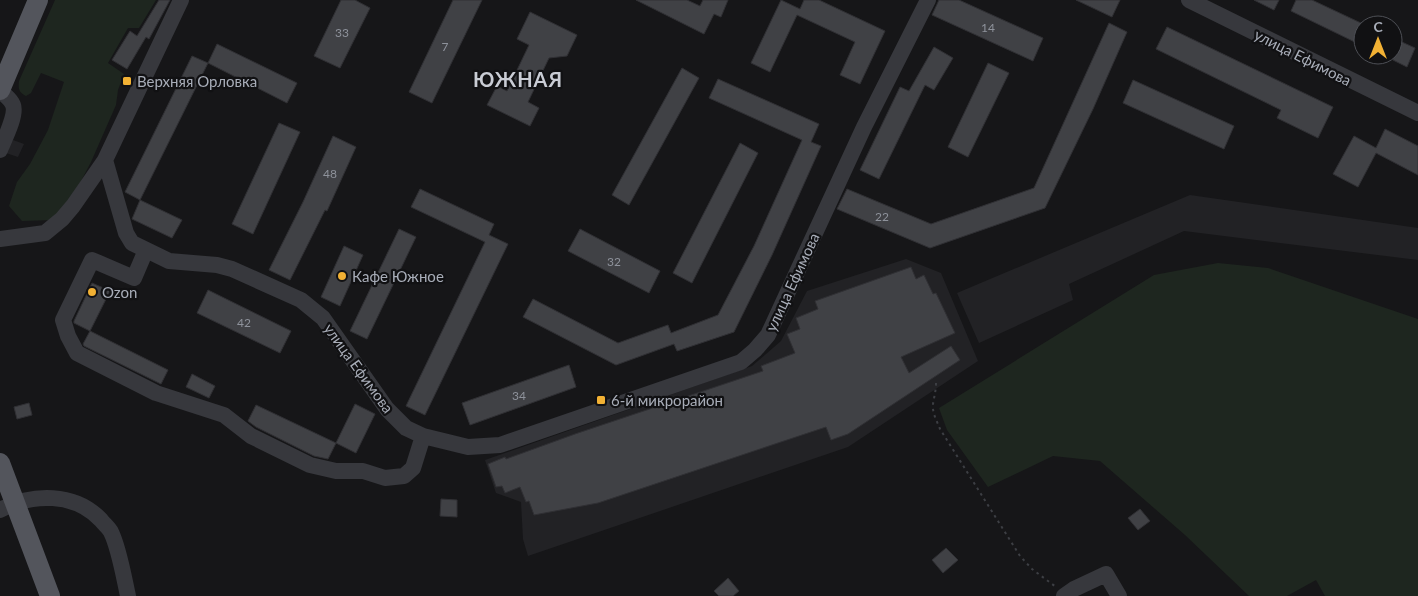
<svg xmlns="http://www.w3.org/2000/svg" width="1418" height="596" font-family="Lato,sans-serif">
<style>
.built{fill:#222225}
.green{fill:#1e261f}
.building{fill:#404145;stroke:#303034}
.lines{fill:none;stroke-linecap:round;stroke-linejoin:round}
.path{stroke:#3d3f44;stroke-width:2;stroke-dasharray:2.5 4;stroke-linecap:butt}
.minor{stroke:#37383d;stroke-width:16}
.major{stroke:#53555c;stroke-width:20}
.poi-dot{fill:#f2b134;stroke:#111113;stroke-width:2}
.labels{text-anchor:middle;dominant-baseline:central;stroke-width:4.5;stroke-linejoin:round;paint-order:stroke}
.number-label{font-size:12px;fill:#8e929b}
.street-label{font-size:15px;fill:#a8adb8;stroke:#111113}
.poi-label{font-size:15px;fill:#a8adb8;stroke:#111113;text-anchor:start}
.district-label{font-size:20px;font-weight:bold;letter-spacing:1px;fill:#c9ccd4;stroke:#111113}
</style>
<rect width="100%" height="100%" fill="#161618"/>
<path class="built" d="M13 140 24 144 18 157 6 153 4 157 0 156Z
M1190 195 1418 228V260L1184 231 1069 284 1073 300 979 343 957 293Z
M906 259 941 273 978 361 848 447 528 556 523 539 521 502 496 493 485 460 752 366 781 341 807 291Z"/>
<path class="green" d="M55 0H156L139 28H128L108 63 124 74 118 90 116 105 91 162 79 185 53 220 22 221 9 206 17 182 30 164 48 130 64 82 41 73 31 93 26 96C19 92 18 89 19 81Z
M1218 263 1268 268 1418 319V596H1325L1316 580 1287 596H1249L1185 535 1100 461 1053 456 988 487 947 430 939 408 1154 275Z"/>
<path class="building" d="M159 0H170L149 39 146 37 127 69 112 60 130 31 137 36Z
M341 0H355L370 8 340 68 314 56Z
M453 0H482L432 103 409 92Z
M636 0H687L700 6 703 0H728L721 17 714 14 704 34Z
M781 0 800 9 804 0H819L885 31 860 84 840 75 855 42 797 15 770 72 751 63Z
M939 0H959L1043 38 1033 61 932 15Z
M1076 0H1120L1112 17Z
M1254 0H1279L1274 10Z
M1296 0H1312L1363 24V46L1291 11Z
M530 12 577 35 567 56 549 58 528 102 539 108 530 126 487 105 497 86 507 91 529 45 517 39Z
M1109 23 1127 32 1093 109 1045 208 930 248 837 209 847 189 931 224 1034 188Z
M1167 27 1333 107 1318 138 1277 118 1281 110 1156 49Z
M1393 38 1415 48 1407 67 1393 60Z
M217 44 297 83 287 103 208 63Z
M934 47 953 58 934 90 925 85 879 179 860 170 900 87 909 91Z
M192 56 208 63 140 200 125 192Z
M988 63 1009 73 968 157 948 147Z
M682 68 699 78 629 205 612 195Z
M718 79 819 124 811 142 821 146 772 255 734 332 677 351 674 344 616 365 523 317 533 299 618 343 668 325 671 333 718 315 754 246 802 140 709 98Z
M1133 80 1234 126 1224 149 1123 103Z
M279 123 300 132 253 234 232 224Z
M1385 129 1418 146V175L1376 153 1358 187 1333 174 1354 136 1376 148Z
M333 136 356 147 327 211 325 210 290 280 269 270 303 202Z
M740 143 758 153 692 283 673 273Z
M420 189 494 224 489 235 508 244 425 415 406 406 485 242 411 207Z
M140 200 182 220 172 238 132 219Z
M399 229 416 237 367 339 350 331Z
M580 229 660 271 649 293 568 251Z
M344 246 363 255 340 306 321 297Z
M911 267 916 279 924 275 933 294 936 293 955 333 901 357 909 373 951 346 960 360 848 434 831 440 826 427 598 503 534 515 529 501 526 502 520 487 505 493 502 486 496 487 488 464 505 457 506 459 575 434 763 371 761 366 795 353 787 334 800 329 796 318 818 309 815 301Z
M92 283 110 291 90 331 74 323V321Z
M208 290 291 331 280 353 197 313Z
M90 331 168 370 161 384 84 346 83 344Z
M569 365 576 387 470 425 462 403Z
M192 374 215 386 209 398 186 387Z
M29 403 32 415 17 419 14 407Z
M355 404 375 414 356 453 336 443Z
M256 405 336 443 328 459 314 456 256 427 248 421Z
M441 499 457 500V517L440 516Z
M1140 509 1150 521 1138 530 1128 518Z
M946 548 958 560 943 573 932 560Z
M728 578 739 591 733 596H719L714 591Z"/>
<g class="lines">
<path class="path" d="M936 383C936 391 934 397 933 404 932 413 937 421 940 429L1020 556 1032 569 1056 587"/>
<path class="minor" d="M1189 0 1418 113
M0 90C4 95 11 99 13 105 17 115 4 140 0 150
M105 160 126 233 132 243 169 261 217 265 232 269 301 300 323 318 387 409 406 428 423 436 468 447 500 445 741 362 755 350 768 335 864 127 928 0
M0 239 45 233 62 219 73 206 105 160 181 0
M146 250 134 278 92 260 63 320 68 336 77 353 156 393 224 415 251 436 310 465 336 471H363L385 478 404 476 413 468 423 436
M0 510C32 493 75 492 101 520 104 524 109 528 111 532 119 548 124 578 128 596
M1064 596 1074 589 1106 574 1119 596"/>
<path class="major" d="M0 90 38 0
M0 463 50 596"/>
</g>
<g class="poi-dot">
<rect x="122" y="76" width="10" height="10" rx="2.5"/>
<circle cx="342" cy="276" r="5"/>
<circle cx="92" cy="292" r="5"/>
<rect x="596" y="395" width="10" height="10" rx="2.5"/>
</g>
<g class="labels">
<g class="number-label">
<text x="988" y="27">14</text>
<text x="342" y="32">33</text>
<text x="445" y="46">7</text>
<text x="330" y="173">48</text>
<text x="882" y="216">22</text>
<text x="614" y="261">32</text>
<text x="244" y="322">42</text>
<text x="519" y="395">34</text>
</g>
<g class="street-label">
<text transform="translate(1303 57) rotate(27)">улица Ефимова</text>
<text transform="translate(792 282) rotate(-65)">улица Ефимова</text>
<text transform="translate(359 368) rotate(54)">улица Ефимова</text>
</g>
<g class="poi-label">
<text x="137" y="81">Верхняя Орловка</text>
<text x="352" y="276">Кафе Южное</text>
<text x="102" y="292">Ozon</text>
<text x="611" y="400">6-й микрорайон</text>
</g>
<g class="district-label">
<text x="518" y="79">ЮЖНАЯ</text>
</g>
</g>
<g transform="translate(1378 40)"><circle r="24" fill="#111113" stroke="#4d4f55"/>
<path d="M0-4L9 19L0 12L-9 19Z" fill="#f2b134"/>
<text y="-8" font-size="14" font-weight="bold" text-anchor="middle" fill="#a8adb8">С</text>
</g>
</svg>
